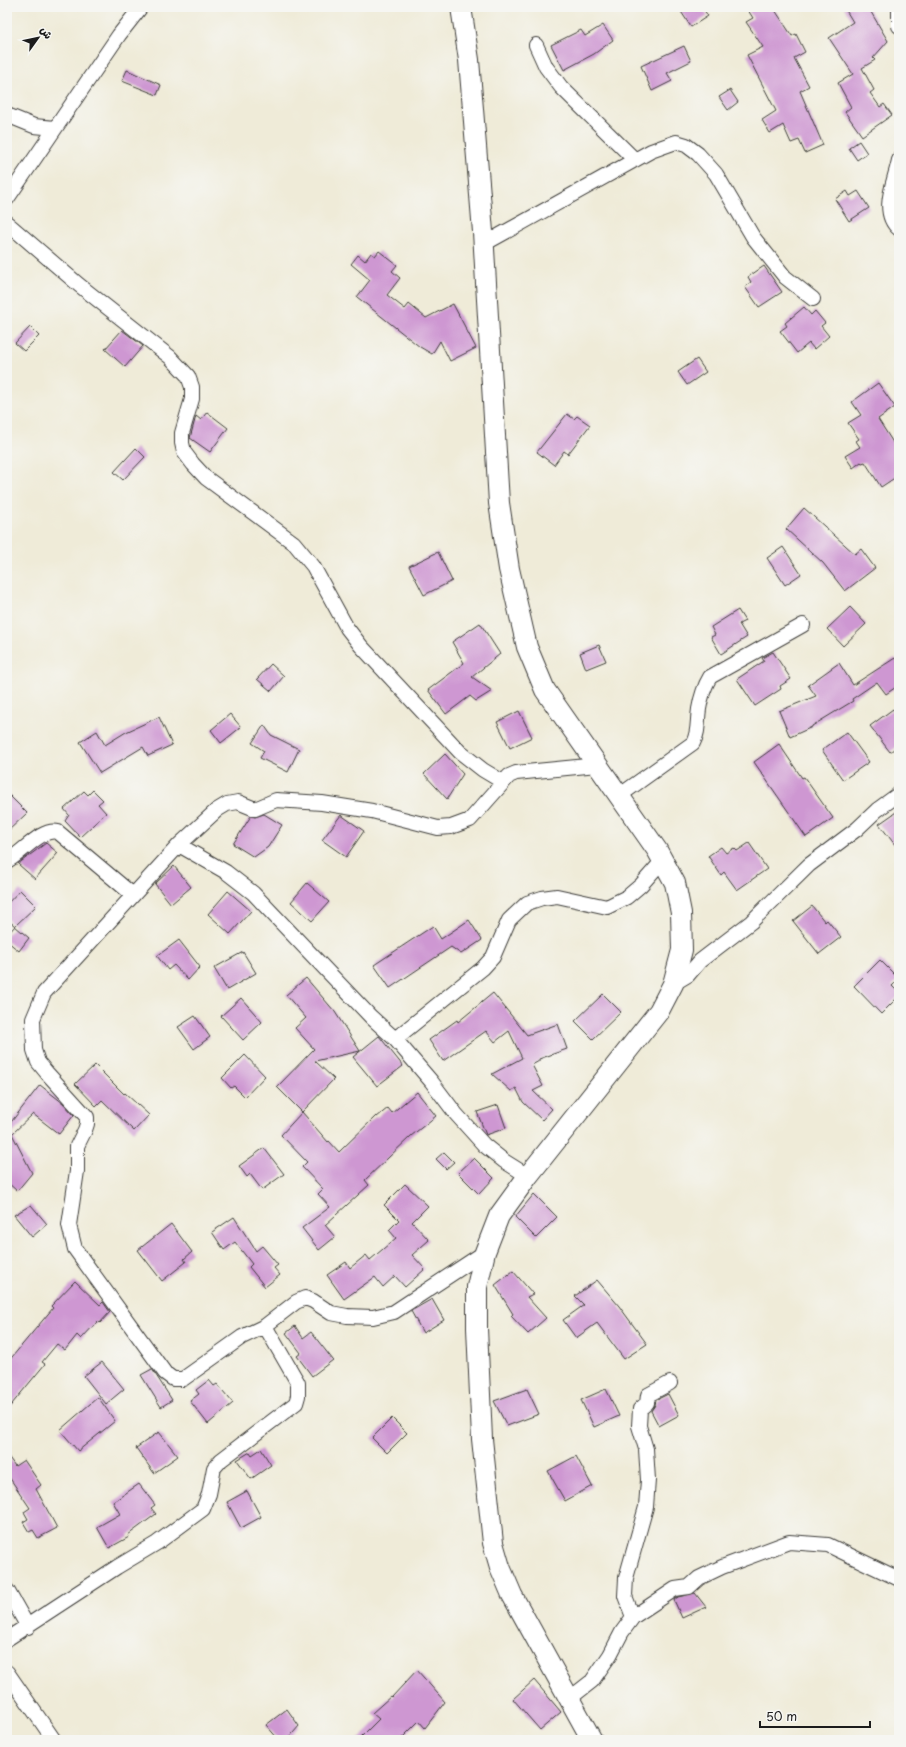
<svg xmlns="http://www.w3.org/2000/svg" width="906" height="1747" font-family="'Playpen Sans','Playpen Sans Arabic',sans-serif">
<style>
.building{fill:#ce97d2}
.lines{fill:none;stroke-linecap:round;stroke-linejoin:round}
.street-casing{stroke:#3c3b38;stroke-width:16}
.secondary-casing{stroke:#3c3b38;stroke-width:22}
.street{stroke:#fff;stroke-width:14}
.secondary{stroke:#fff;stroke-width:20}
</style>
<rect width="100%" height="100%" fill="#f6f6f2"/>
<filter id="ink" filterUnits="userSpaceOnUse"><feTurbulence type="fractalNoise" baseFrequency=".025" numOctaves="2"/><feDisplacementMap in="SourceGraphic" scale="8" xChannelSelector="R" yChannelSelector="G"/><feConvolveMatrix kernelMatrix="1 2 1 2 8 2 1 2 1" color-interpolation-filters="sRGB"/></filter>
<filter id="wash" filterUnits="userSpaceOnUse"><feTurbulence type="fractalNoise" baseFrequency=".012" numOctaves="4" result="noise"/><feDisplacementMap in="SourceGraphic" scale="16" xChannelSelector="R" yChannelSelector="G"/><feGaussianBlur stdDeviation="0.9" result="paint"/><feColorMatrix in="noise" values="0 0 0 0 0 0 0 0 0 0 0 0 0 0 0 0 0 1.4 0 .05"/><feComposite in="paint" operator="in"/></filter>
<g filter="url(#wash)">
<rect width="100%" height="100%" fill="#efebd8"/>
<g id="blocks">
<path class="building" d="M678 7H702L708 16 691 27Z
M746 7H773L792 36 796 34 805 52 794 58 809 86 800 91 823 145 805 153 799 140 791 143 783 125 770 133 762 120 776 111 747 55 763 47 746 22 753 18Z
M844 7H868L888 41 873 58 875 60 862 68 874 90 870 93 880 107 884 104 892 115 862 136 845 112 851 107 838 83 853 74 829 38 853 22Z
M603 25 613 40 594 54 564 70 551 45 581 30 585 36Z
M684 46 691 61 667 73 672 81 652 91 641 66Z
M127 70 161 85 157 95 122 81Z
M730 90 738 102 728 110 719 97Z
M859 141 867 153 857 160 849 148Z
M847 191 850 196 858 191 869 208 849 221 835 199Z
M379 251 397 265 392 271 400 278 387 295 405 309 409 304 426 318 453 304 476 348 450 361 440 341 432 354 420 347 357 297 370 280 351 264 358 255 365 261 371 253 375 256Z
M764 266 782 292 759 307 745 287 751 282 748 277Z
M804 307 811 315 815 311 825 323 821 326 829 336 814 349 809 343 797 353 780 331 787 326 785 323Z
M30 327 39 336 24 351 15 343Z
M122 330 143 346 125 367 105 349Z
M697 359 706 372 687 385 678 372Z
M878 383 895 407 878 419 899 452V475L881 487 865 462 862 463 861 462 853 468 845 456 860 447 856 441 859 439 848 423 861 415 852 402Z
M207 412 228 428 210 452 190 438 196 416 201 420Z
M567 414 574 419 577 416 590 425 568 454 564 451 554 465 537 452Z
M136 448 145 457 123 480 114 472Z
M804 508 855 554 861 549 875 568 845 591 823 563 786 529Z
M783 547 801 574 785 585 767 558Z
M438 552 452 581 424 595 409 566Z
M850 607 866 624 843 646 827 629Z
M738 610 745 621 739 624 747 637 721 654 711 637 715 635 711 627Z
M480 623 500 654 472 677 492 691 476 701 470 696 446 714 428 690 464 663 452 642Z
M599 645 606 661 586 669 580 653Z
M773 652 791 679 780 686 781 689 755 706 737 679 764 661 762 658Z
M895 658 899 664V685L886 694 877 682 852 699 853 701 812 726V727L790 737 779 711 816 696 808 685 839 663 853 685Z
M271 664 284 676 271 691 257 679Z
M893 709 899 718V745L890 752 870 726Z
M519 711 532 737 510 748 497 722Z
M230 714 241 727 221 743 211 730Z
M159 717 172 745 148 756 143 747 100 773 80 742 97 731 105 745 126 732Z
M264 725 271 735 299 749 288 772 260 758 264 751 252 743Z
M847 732 869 762 843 780 822 750Z
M779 744 802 778 804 777 833 818 806 837 754 762Z
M445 754 463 774 447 799 424 774Z
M93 790 103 800 98 804 106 813 80 837 65 821 69 815 64 809 84 791 88 795Z
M7 793 27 813 7 832Z
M899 810V850L879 824Z
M264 814 282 825 268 847 254 857 233 844 251 816 255 817Z
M341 815 364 831 346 857 322 840Z
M46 843 58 853 35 879 18 864Z
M749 843 767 869 737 890 724 872 721 875 708 856 721 847 726 853 734 848 737 851Z
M174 866 191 887 171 904 155 884Z
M307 883 329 902 312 921 291 902Z
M20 890 36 906 15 926 7 919V904Z
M228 891 251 911 230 934 208 914Z
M812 906 825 922 827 920 841 937 819 954 793 921Z
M469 920 482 940 461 954 451 947 390 988 374 965 433 926 441 939Z
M15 926 29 938 19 951 7 941V935Z
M179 940 200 967 188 980 174 965 168 970 157 956Z
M243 952 256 973 227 990 214 968Z
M880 960 899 979 892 986 899 993V996L881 1014 854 986Z
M306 978 335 1012 360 1051 315 1061 334 1079 302 1112 277 1087 314 1049 295 1028 306 1018 286 995Z
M493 993 527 1035 558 1024 567 1049 539 1059V1061L532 1065 543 1086 533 1091 552 1109 542 1120 523 1102 516 1088 511 1091 492 1074 522 1058 509 1031 495 1042 486 1031 443 1061 429 1040 457 1020 458 1022Z
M603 994 621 1012 593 1039 575 1021Z
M241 998 262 1022 243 1040 221 1016Z
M195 1016 210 1037 194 1049 178 1027Z
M379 1036 403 1066 377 1086 353 1057Z
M245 1055 265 1076 245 1097 234 1086 231 1088 222 1078Z
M95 1065 124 1094 125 1093 149 1115 134 1131 102 1100 96 1106 75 1084Z
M40 1085 63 1103 74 1115 59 1134 33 1114 12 1134 32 1173 17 1191 7 1182V1124L8 1126Z
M417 1092 436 1116 411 1136 365 1180 369 1185 325 1225 335 1237 319 1250 302 1228 330 1207 318 1194 323 1189 302 1167 307 1162 281 1135 302 1112 328 1142 329 1141 339 1152 376 1116 377 1117 388 1108 392 1113Z
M498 1105 506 1128 486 1135 477 1112Z
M264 1148 284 1174 262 1190 250 1174 247 1177 239 1166Z
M444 1152 454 1162 446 1169 436 1159Z
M474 1158 494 1178 479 1194 458 1173Z
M405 1184 428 1206 412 1222 429 1240 412 1255 425 1269 405 1287 395 1276 383 1287 375 1277 344 1299 327 1275 346 1262 350 1268 366 1255 370 1260 396 1238 389 1230 399 1220 384 1205Z
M534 1194 557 1217 536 1238 515 1217Z
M31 1205 47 1224 32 1237 14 1215Z
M234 1217 256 1251 262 1246 278 1265 274 1268 280 1275 265 1287 249 1267 252 1264 235 1242 224 1250 212 1232Z
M171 1224 192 1252 184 1259 186 1262 162 1281 138 1250Z
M513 1271 533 1294 527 1297 546 1318 528 1334 511 1316 513 1314 495 1285Z
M597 1280 619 1306 647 1344 624 1359 597 1323 576 1338 563 1320 584 1305 575 1296Z
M75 1281 100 1305 103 1302 110 1312 100 1323 98 1321 81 1339 77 1335 65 1350 57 1344 42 1362 45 1364 7 1410V1363L53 1308 51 1306Z
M432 1299 444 1320 423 1333 411 1311Z
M295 1326 303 1338 311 1332 333 1360 312 1376 297 1356 301 1353 286 1333Z
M102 1362 124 1389 106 1404 84 1376Z
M152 1369 172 1400 161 1407 141 1375Z
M209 1380 214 1386 217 1384 233 1403 208 1424 190 1401 199 1394 196 1390Z
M527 1389 539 1414 507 1426 494 1401Z
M606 1389 619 1416 594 1427 581 1400Z
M668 1394 679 1415 659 1426 651 1411 655 1405 656 1400Z
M98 1397 115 1421 78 1451 60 1430Z
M392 1418 407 1433 387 1453 372 1438Z
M159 1432 178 1456 154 1473 136 1448Z
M261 1449 271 1465 251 1479 237 1460 250 1452 252 1455Z
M7 1455 15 1466 24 1460 41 1485 36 1489 57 1528 38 1538 33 1530 29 1532 23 1522 28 1519 24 1512 30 1508 7 1474Z
M576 1456 592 1486 565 1501 548 1471Z
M139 1484 155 1505 151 1508 156 1514 128 1535 129 1537 109 1548 97 1527 120 1514 113 1502Z
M247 1491 261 1517 241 1528 227 1502Z
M695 1593 706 1607 682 1618 674 1600 678 1597Z
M417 1670 445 1702 425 1728 419 1721 400 1740H358L379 1719 372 1713 391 1696 392 1697Z
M534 1680 561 1712 540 1730 513 1699Z
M287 1709 299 1726 287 1740H279L266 1725Z"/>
</g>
</g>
<g filter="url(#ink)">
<use href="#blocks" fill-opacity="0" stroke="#3c3b38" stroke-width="1"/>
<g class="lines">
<g class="street-casing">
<path id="street" d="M899 9V26
M536 45 546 67 561 87 635 160
M7 115 34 126 55 128
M899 160C895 181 879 212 899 229
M7 199 119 35 141 7
M7 223 79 285 170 357 188 376 192 387V399L182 433V443L184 452 193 464 206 478 294 543 313 566 347 628 361 646 460 752 483 770 503 782
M484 244 651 151 676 142 686 145 698 154 716 174 753 237 785 277 813 299
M619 796 693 743C699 732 697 722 699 709 701 697 704 687 710 677L803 625
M179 845 226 872 253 893 371 1017 395 1039 431 1081 456 1114 484 1145 504 1161 528 1176
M7 861C21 854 42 827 58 832L133 895
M673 984 688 975 700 961 751 922 809 865 857 829 877 810 899 794
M395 1039 483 968 493 957 509 920 527 903 542 898 557 896 607 907 627 897 641 885 663 860
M485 1252 394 1312 373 1317 347 1316 331 1313 313 1301 305 1298 296 1302 265 1326 242 1337 183 1379H173L165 1373 75 1249 69 1225 77 1171V1146L85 1130 87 1124V1117L47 1073 38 1062 34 1050 33 1019 44 993 179 845 217 810 227 804 238 802 255 809 276 800 322 803 372 811 438 828 451 827 470 820 509 776 516 773 597 765
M7 1590 28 1627
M633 1617 625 1596 626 1578 646 1507 648 1480 646 1449 639 1426 640 1409 647 1403 648 1395 670 1383
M7 1639 117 1567 157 1543 203 1509 209 1494 214 1468 221 1460 296 1403 298 1396V1383L265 1326
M7 1672 54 1740
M569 1699 592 1681 610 1655 622 1632 633 1617 675 1589 689 1587 699 1578 722 1567 789 1542 828 1545 899 1579"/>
</g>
<g class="secondary-casing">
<path id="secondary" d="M461 7 469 60 483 232 499 503 509 569 527 647 545 690 657 850 675 883 681 913 682 950 673 984 659 1011 528 1176 499 1216 485 1252 477 1287V1328L482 1439 493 1543 500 1567 512 1595 592 1740"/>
</g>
<use href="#street" class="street"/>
<use href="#secondary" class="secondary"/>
</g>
</g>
<rect width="906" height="1747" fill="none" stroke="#f6f6f2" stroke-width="24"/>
<g transform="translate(38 38) rotate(57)" stroke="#f6f6f2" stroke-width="3" paint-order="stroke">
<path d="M0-3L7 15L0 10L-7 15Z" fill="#1c1c1c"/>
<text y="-6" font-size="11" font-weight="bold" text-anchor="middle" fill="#1c1c1c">ش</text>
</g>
<path d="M760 1721v6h110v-6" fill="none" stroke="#1c1c1c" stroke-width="2"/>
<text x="766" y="1721" font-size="12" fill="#1c1c1c" stroke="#f6f6f2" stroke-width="3" paint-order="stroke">50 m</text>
</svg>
